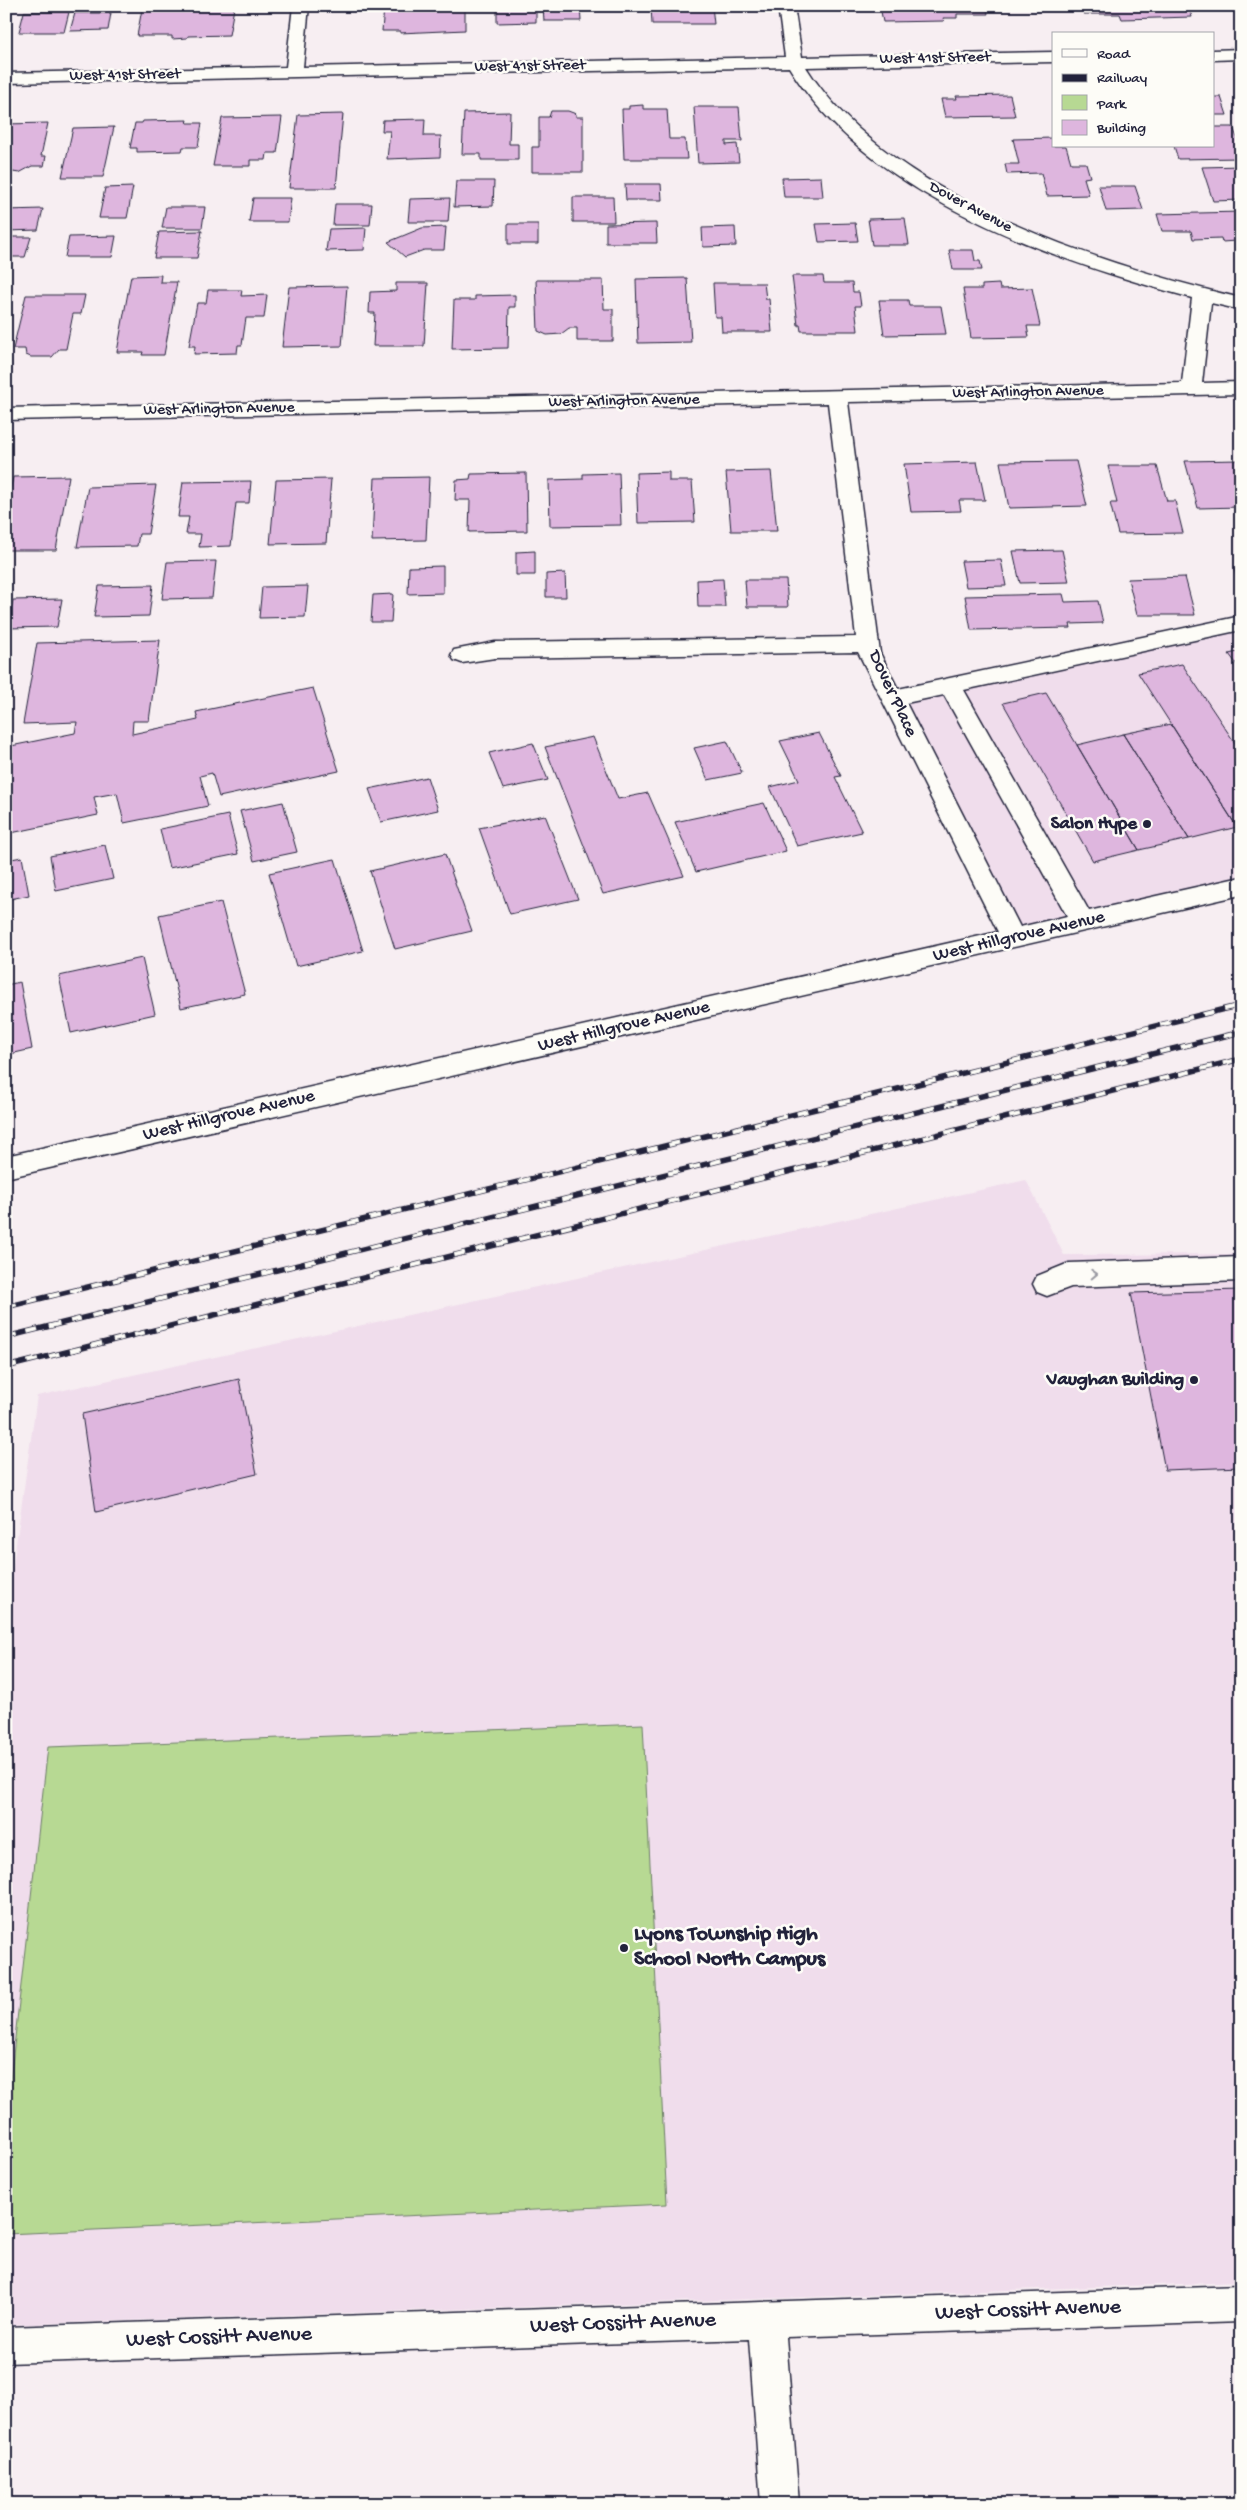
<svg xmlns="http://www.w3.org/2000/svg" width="1247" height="2510" font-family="'Gochi Hand',sans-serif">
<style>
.built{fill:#f0ddec}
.green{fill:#b7d993;stroke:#6c7e67}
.building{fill:#deb6de;stroke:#22223b}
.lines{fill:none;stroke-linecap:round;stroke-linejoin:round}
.minor-casing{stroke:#22223b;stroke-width:3}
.minor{fill:#fdfcf7;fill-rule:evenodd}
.rail-casing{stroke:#22223b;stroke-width:5.5}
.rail{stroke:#fdfcf7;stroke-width:4;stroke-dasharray:11;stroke-linecap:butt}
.oneway{stroke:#9a9aa2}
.poi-dot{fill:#22223b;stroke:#fdfcf7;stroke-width:2}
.labels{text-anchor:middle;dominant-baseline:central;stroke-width:5;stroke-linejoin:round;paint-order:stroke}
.far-street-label{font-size:16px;fill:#22223b;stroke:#fdfcf7}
.street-label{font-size:19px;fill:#22223b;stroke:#fdfcf7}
.poi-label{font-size:19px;font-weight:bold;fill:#22223b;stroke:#fdfcf7;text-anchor:end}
.near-poi-label{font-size:22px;font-weight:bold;fill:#22223b;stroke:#fdfcf7;text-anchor:start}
.near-street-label{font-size:22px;fill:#22223b;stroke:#fdfcf7}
</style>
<rect width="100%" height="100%" fill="#f7eef2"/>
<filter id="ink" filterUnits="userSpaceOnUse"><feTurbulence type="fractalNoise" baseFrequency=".02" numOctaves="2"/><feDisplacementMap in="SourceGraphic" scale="10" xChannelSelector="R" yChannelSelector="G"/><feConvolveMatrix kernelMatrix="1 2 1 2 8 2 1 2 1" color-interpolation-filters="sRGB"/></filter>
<g filter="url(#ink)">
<path class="built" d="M1241 630V878L1019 929 904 702Z
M1026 1180 1064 1255 1241 1254V2282L6 2325V1615L37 1396Z"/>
<path class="green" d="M643 1724 667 2204 6 2234V2117L48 1747Z"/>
<path class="building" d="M465 6V30L400 33V31H382L384 7Z
M497 6H536V22L497 23Z
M543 6H580L581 21H544Z
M651 6H712L714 24H652Z
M880 6H986L988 14H957V18H943L944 21 883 22Z
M1081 6H1188L1192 17 1122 19 1120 14H1084Z
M234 8 229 35 188 36 187 38 172 39V36H137L142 9Z
M24 12H69L64 32H19Z
M75 13H111L108 30 70 31Z
M1010 95 1015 116 945 117 941 99H957L956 96Z
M1213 97H1221L1227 115H1213Z
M643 105V109H667L669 139H685L687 159H624L622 109H629V106Z
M694 107H739L742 141H726V145L737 144 739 162 698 163Z
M551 111H568L576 114V117H583V172H532V147H539V117H549Z
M510 112 509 144H518V160H481V154H462L464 113Z
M343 114 336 188H289L298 115Z
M282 117 277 153H267L266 160H250V166H213L222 118Z
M425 119 424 136H441L440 157 387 159 390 131H382L383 120Z
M188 120 187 123H202L198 147H183L182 151 137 152V148H130L135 123H142L143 121Z
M48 123 41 156H46L44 166H32L19 173 7 171 6 124Z
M114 127 103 177H62L73 128Z
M1213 127H1233L1241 149V158L1178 159 1174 146H1213Z
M1053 138V146H1066L1071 163H1086L1090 177 1084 178 1089 195 1047 196 1041 173 1007 174 1005 164H1019L1013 139Z
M1241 166V200L1213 201 1202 167Z
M821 177 823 197H784L782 178Z
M456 181H494L493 206 454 207Z
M625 184H661L662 200H626Z
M1099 186H1135L1143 210 1106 211Z
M133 187 127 218H99L105 188Z
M573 197H613L614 222H573Z
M253 198H291L288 222H249Z
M450 198 448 222H408L410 199Z
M335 204H372L370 225H333Z
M166 207H205L202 228H162Z
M43 209 38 230 6 231V210Z
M1241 212V238H1235L1236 241 1222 242 1221 238 1193 239 1191 231H1162L1157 214Z
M905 218 909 245H872L868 219Z
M656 223 657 243H606V224Z
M855 223 858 241 819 242 816 224Z
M508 224H538V244H508Z
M446 227 444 250H424L405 257 388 242 422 228Z
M735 227 736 246 703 247 702 228Z
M366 228 364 250 326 251 329 229Z
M202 231 197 258H154L159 232Z
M116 236 112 257H65L69 237Z
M6 237H31L25 257H6Z
M949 250H973L975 261H980L982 270H953Z
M161 275 160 282H177L164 355H142L143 352H117L131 276Z
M792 276H823L824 283H852L853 292H859L861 306H855L858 331H801L800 325H798Z
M687 278 691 342 638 343 636 279Z
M536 280H603L604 309H613V341H577V328H569L561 334 547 335 538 331Z
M396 283H428L424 346H373L375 313H369L370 292 396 291Z
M713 283H764L766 299H769L772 332H722L721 317H715Z
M999 284 1000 289 1032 288 1040 326H1027L1029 337 971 338 963 289H982V285Z
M347 286 342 346 282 347 289 287Z
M208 290H242L241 296 267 295 264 318H246L242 345H238L237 353 194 354 195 346H189L197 303H206Z
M26 295H85L81 314H73L66 349H59L52 357H31L26 355 25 349H13Z
M515 295V307H509L508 348 452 349 454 300H475V296Z
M879 300H908L909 306H941L946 334 884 335Z
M1240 460 1241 507 1198 508 1185 461Z
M1076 461 1087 506 1009 508 1000 462Z
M977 462 985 500H959L961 511 911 512 904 464Z
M1108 466H1157L1167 501H1175L1183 533 1118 534 1110 503H1117Z
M771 471 777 531H731L726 472Z
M669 472V481H692L695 522 638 523 636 473Z
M526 473 527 531 469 532 470 500H455L456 480 470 479 471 474Z
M619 473 621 525 550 526 549 480 583 479V474Z
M69 476 56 550H6V511L13 477Z
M429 477 426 540 372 541 375 478Z
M331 479 326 543 270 544 276 480Z
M251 481 249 503H236L231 546 199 547 201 534H186L189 517H178L183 482Z
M156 485 148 534H139L137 546 77 547 88 487Z
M1062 550 1069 582 1020 583 1013 551Z
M535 551V575H516V552Z
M1001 560 1006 586 966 587 961 561Z
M216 561 212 598 162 599 167 562Z
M443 566V593L408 594 409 567Z
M1241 569V593L1234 570Z
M565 573 566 597H546V574Z
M1185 577 1195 615H1137L1128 579Z
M723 579 725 607H698L697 580Z
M745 580H786L788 607H747Z
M153 585 149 616 94 617 99 586Z
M308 586 305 617 259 618 262 587Z
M393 594 391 622H371L373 595Z
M1063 594 1065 602 1098 601 1103 623 1070 624 1071 628 971 630 965 596Z
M62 599 57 627 7 628 13 600Z
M160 640 149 721H133L132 734 198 720 196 712 313 688 339 771 219 797 212 773 200 776 208 806 124 823 117 793 94 797 98 815 6 834V747L75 733 77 722 23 724 37 643Z
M1241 651V670L1229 654Z
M1182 664 1241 752V827H1237L1138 673Z
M1046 693 1077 745 1139 850 1093 861 1003 703Z
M1171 724 1237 827 1189 839 1123 734Z
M819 733 841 776 835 777 862 832 797 846 770 787 799 780 780 741Z
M1123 734 1189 839 1139 850 1077 745Z
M593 737 618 799 648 793 684 876 603 894 545 747Z
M727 741 742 773 708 780 694 748Z
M533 743 548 780 503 789 489 753Z
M427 777 438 810 381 822 369 789Z
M283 802 297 852 254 861 240 811Z
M764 803 786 851 696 872 675 822Z
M228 815 238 854 169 868 160 829Z
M545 815 578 899 510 914 479 828Z
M105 845 113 879 56 891 50 856Z
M445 854 472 931 395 949 370 871Z
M22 857 29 895 6 900V860Z
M335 859 363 951 296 966 269 873Z
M221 902 245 994 181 1008 159 915Z
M142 958 155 1014 71 1033 59 976Z
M20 982 32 1049 6 1055V985Z
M1241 1290V1467L1165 1470 1131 1293Z
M239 1379 257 1474 96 1512 82 1414Z"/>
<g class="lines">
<g class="minor-casing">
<path id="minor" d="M293 6H309L303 67 785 57 778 6H794L802 57 1053 52V62L806 67C886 196 1101 265 1241 298V310L1211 303 1202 383 1241 382V394L848 402 880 653 898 689 1241 616V630L964 690 1089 911 1241 877V895L6 1178V1156L998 932 858 652 495 658 462 663 454 660 451 655 454 650 495 642 856 637 828 403 6 420V408L1182 383 1192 298C1054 261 867 196 789 67L6 83V73L286 67ZM944 695 1067 916 1020 927 906 703Z
M1241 49V59L1213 60V50Z
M1241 1257V1281L1071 1287 1047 1296 1037 1292 1033 1284 1037 1276 1069 1263Z
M1241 2286V2322L786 2337 799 2504H761L749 2339 6 2363V2327Z"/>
</g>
<use href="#minor" class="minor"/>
<g class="rail-casing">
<path id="rail" d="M6 1307 1241 1005
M6 1337 1241 1032
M6 1367 1241 1059"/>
</g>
<use href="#rail" class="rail"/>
</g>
<defs><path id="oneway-chevron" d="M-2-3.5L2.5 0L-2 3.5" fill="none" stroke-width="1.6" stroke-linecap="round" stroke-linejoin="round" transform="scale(1.25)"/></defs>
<use class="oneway" href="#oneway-chevron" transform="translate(1094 1274) rotate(-2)"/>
</g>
<g class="poi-dot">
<circle cx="1147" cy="824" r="5"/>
<circle cx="1194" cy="1380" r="5"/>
<circle cx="624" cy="1948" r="5"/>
</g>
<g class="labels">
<g class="far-street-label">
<text transform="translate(935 59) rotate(-1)">West 41st Street</text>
<text transform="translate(530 67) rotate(-1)">West 41st Street</text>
<text transform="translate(125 76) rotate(-1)">West 41st Street</text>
<text transform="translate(970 208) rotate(28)">Dover Avenue</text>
<text transform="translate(1028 393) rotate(-1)">West Arlington Avenue</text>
<text transform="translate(624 402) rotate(-1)">West Arlington Avenue</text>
<text transform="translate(219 410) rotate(-1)">West Arlington Avenue</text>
</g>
<g class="street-label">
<text transform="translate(892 694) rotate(65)">Dover Place</text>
<text transform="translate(1019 937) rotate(-13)">West Hillgrove Avenue</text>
<text transform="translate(624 1027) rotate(-13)">West Hillgrove Avenue</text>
<text transform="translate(229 1116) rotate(-13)">West Hillgrove Avenue</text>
</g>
<g class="poi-label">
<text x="1137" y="824">Salon Hype</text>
<text x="1184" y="1380">Vaughan Building</text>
</g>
<g class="near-poi-label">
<text x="634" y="1935">Lyons Township High<tspan x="634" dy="25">School North Campus</tspan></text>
</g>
<g class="near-street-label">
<text transform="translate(1028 2311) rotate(-2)">West Cossitt Avenue</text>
<text transform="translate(623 2324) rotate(-2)">West Cossitt Avenue</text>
<text transform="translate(219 2338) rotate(-2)">West Cossitt Avenue</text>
</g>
</g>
<rect width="1247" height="2510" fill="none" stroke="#fdfcf7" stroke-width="25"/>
<rect x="12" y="12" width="1222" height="2485" fill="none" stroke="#22223b" stroke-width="2" filter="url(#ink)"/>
<rect x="1052" y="32" width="162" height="115" fill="#fdfcf7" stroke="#a5a5ac"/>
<rect x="1062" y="49" width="25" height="8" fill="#fdfcf7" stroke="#a5a5ac"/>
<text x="1097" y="58" font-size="15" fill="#22223b">Road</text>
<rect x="1062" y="74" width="25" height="8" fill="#22223b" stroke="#a5a5ac"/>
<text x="1097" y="82" font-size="15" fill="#22223b">Railway</text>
<rect x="1062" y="95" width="25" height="15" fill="#b7d993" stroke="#a5a5ac"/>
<text x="1097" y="108" font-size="15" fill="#22223b">Park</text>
<rect x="1062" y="120" width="25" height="15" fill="#deb6de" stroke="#a5a5ac"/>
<text x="1097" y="132" font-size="15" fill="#22223b">Building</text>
</svg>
